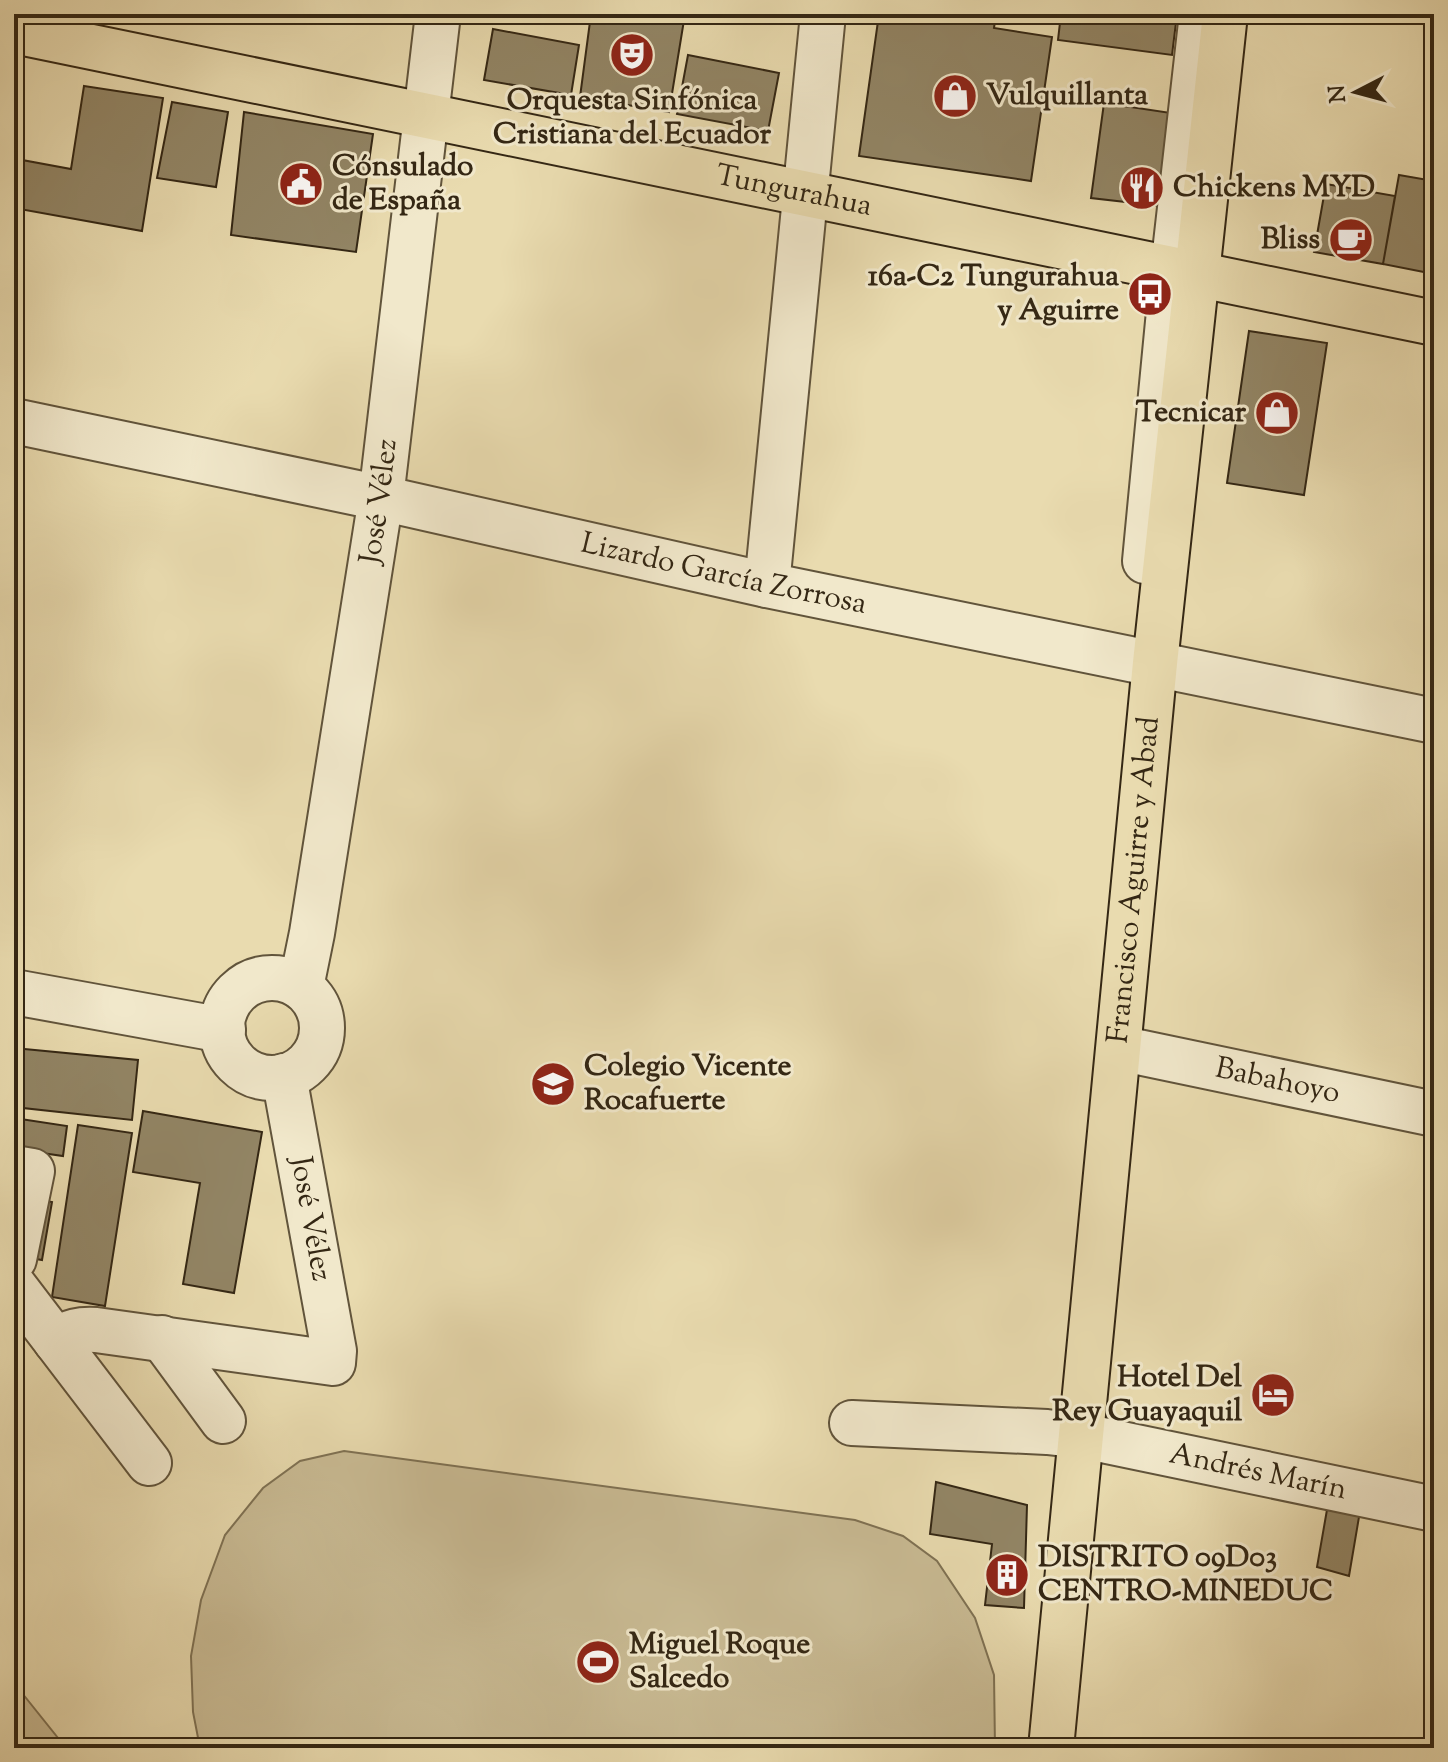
<svg xmlns="http://www.w3.org/2000/svg" width="1448" height="1762" font-family="'Sorts Mill Goudy',serif">
<style>
.green{fill:#cabc95;stroke:#7f7254;stroke-width:2}
.building{fill:#928565;stroke:#342714;stroke-width:2}
.lines{fill:none;stroke-linecap:round;stroke-linejoin:round}
.minor-casing{stroke:#61543b;stroke-width:48}
.major-casing{stroke:#342714;stroke-width:48}
.minor{stroke:#f1e8cb;stroke-width:44}
.major{stroke:#e9dbaf;stroke-width:44}
.labels{text-anchor:middle;dominant-baseline:central;stroke-width:6;stroke-linejoin:round;paint-order:stroke}
.poi-label{font-size:30px;font-weight:bold;fill:#342714;stroke:#f1e8cb;text-anchor:start}
.street-label{font-size:30px;fill:#342714;stroke:#f1e8cb}
</style>
<rect width="100%" height="100%" fill="#e9dbaf"/>
<filter id="stains"><feTurbulence type="fractalNoise" baseFrequency=".0025" numOctaves="4"/><feColorMatrix values="0 0 0 0 .2 0 0 0 0 .09 0 0 0 0 .02 0 0 0 .5 -.17"/></filter>
<radialGradient id="worn" r=".72"><stop offset=".6" stop-color="#630" stop-opacity="0"/><stop offset="1" stop-color="#630" stop-opacity=".3"/></radialGradient>
<path class="green" d="M344 1451 855 1520 903 1536 937 1561 975 1618 994 1675 995 1748H200L193 1712 191 1656 201 1600 225 1535 263 1488 300 1461Z
M14 1683 66 1748H14Z"/>
<path class="building" d="M591 14H685L669 112 580 97Z
M879 14H996L994 28 1052 37 1031 181 859 156Z
M1061 14H1177L1172 55 1058 40Z
M493 29 579 45 571 95 484 80Z
M688 55 779 73 768 131 677 114Z
M84 86 163 98 142 231 14 208 22 160 71 169Z
M172 102 228 112 216 187 157 178Z
M1104 103 1171 113 1160 206 1091 198Z
M244 112 373 134 356 252 231 235Z
M1399 175 1434 181V274L1383 264Z
M1326 184 1395 196 1383 264 1314 252Z
M1249 331 1327 343 1304 495 1227 483Z
M14 1048 138 1060 132 1120 14 1107Z
M143 1111 262 1132 234 1293 183 1284 200 1183 133 1172Z
M14 1118 67 1126 63 1156 14 1149Z
M78 1125 132 1133 105 1306 52 1297Z
M35 1199 52 1202 42 1260 25 1257Z
M936 1482 1027 1505 1024 1608 985 1605 992 1544 930 1534Z
M1328 1504 1360 1511 1349 1576 1317 1567Z"/>
<g class="lines">
<g class="minor-casing">
<g id="minor">
<path id="s1" d="M14 421 381 498 767 585 1434 721"/>
<path d="M1145 561 1173 270 1202 14"/>
<path d="M767 585 823 14"/>
<circle cx="272" cy="1028" r="50"/>
<path id="s2" d="M301 987 312 933 381 498 438 14"/>
<path d="M14 992 223 1030"/>
<path id="s3" d="M1119 1048 1434 1114"/>
<path d="M14 1168 32 1171 14 1259"/>
<path d="M14 1286 149 1463"/>
<path d="M162 1338 223 1421"/>
<path d="M56 1341C69 1331 81 1329 96 1330L333 1363 334 1351 284 1076"/>
<path id="s4" d="M852 1423 1047 1432 1083 1436 1434 1509"/>
</g>
</g>
<g class="major-casing">
<g id="major">
<path id="s5" d="M14 31 1434 323"/>
<path id="s6" d="M1051 1748 1155 663 1225 14"/>
</g>
</g>
<use href="#minor" class="minor"/>
<use href="#major" class="major"/>
</g>
<defs>
<g id="theatre-disc" transform="scale(2.3)"><circle r="9.5" fill="#8f2418" stroke="#f1e8cb"/><path d="M-5-5.5Q0-4 5-5.5V0Q5 5 0 6Q-5 5-5 0ZM-3.3-2.5H-1v1.5H-3.3ZM1-2.5H3.3v1.5H1ZM-2.8 1Q0 5.5 2.8 1Z" fill="#fff"/></g>
<g id="shop-disc" transform="scale(2.3)"><circle r="9.5" fill="#8f2418" stroke="#f1e8cb"/><path d="M-5-2.5h2.3a2.7 3.5 0 0 1 5.4 0H5L5.5 6h-11ZM-1.5-2.5h3a1.5 2.3 0 0 0-3 0Z" fill="#fff"/></g>
<g id="civic-disc" transform="scale(2.3)"><circle r="9.5" fill="#8f2418" stroke="#f1e8cb"/><path d="M-.6-6.5H3V-4.5H.6V-3L4-1V1h2V6H-6V1h2V-1L-.6-3ZM-1.2 2.5V6h2.4V2.5Z" fill="#fff"/></g>
<g id="restaurant-disc" transform="scale(2.3)"><circle r="9.5" fill="#8f2418" stroke="#f1e8cb"/><path d="M-5-6h1v4h1v-4h1v4h1v-4h1v5L-1.5 .5V6h-2V.5L-5-1ZM5-6V6H3V1.5H1.5Q1.5-4 5-6Z" fill="#fff"/></g>
<g id="cafe-disc" transform="scale(2.3)"><circle r="9.5" fill="#8f2418" stroke="#f1e8cb"/><path d="M-5.5-4.5H6V0H3Q3 3.5 0 3.5H-2.5Q-5.5 3.5-5.5 0ZM3-3.2v2h1.7v-2ZM-6 4.5H4V6H-6Z" fill="#fff"/></g>
<g id="bus-disc" transform="scale(2.3)"><circle r="9.5" fill="#8f2418" stroke="#f1e8cb"/><path d="M-5-6H5V4H4V6H2V4H-2V6H-4V4H-5ZM-3.5-4V0h7V-4ZM-3.5 1.2v1.5H-2V1.2ZM2 1.2v1.5H3.5V1.2Z" fill="#fff"/></g>
<g id="school-disc" transform="scale(2.3)"><circle r="9.5" fill="#8f2418" stroke="#f1e8cb"/><path d="M0-5L7-2L0 1L-7-2ZM-4 1L0 2.5L4 1V4Q0 6-4 4Z" fill="#fff"/></g>
<g id="hotel-disc" transform="scale(2.3)"><circle r="9.5" fill="#8f2418" stroke="#f1e8cb"/><path d="M-6-4.5h1.5V1H6V5H4.5V3h-9V5H-6ZM-4 0a1.8 1.8 0 1 1 3.6 0ZM.5 0V-2.5h3Q6-2.5 6 0Z" fill="#fff"/></g>
<g id="building-disc" transform="scale(2.3)"><circle r="9.5" fill="#8f2418" stroke="#f1e8cb"/><path d="M-4-6H4V6H1V3H-1V6H-4ZM-2.5-4.3h1.7v1.8h-1.7ZM.8-4.3h1.7v1.8H.8ZM-2.5-1h1.7V.8h-1.7ZM.8-1h1.7V.8H.8Z" fill="#fff"/></g>
<g id="stadium-disc" transform="scale(2.3)"><circle r="9.5" fill="#8f2418" stroke="#f1e8cb"/><path d="M0-5a6.5 5 0 1 0 0 10a6.5 5 0 1 0 0-10ZM-3.5-1.8h7v3.6h-7Z" fill="#fff"/></g>
</defs>
<g fill-rule="evenodd">
<use href="#theatre-disc" x="632" y="55"/>
<use href="#shop-disc" x="955" y="96"/>
<use href="#civic-disc" x="301" y="184"/>
<use href="#restaurant-disc" x="1142" y="188"/>
<use href="#cafe-disc" x="1351" y="240"/>
<use href="#bus-disc" x="1150" y="294"/>
<use href="#shop-disc" x="1277" y="413"/>
<use href="#school-disc" x="553" y="1084"/>
<use href="#hotel-disc" x="1273" y="1395"/>
<use href="#building-disc" x="1007" y="1575"/>
<use href="#stadium-disc" x="598" y="1662"/>
</g>
<g class="labels">
<g class="poi-label">
<text x="986" y="96">Vulquillanta</text>
<text x="632" y="101" text-anchor="middle">Orquesta Sinfónica<tspan x="632" dy="34">Cristiana del Ecuador</tspan></text>
<text x="332" y="167">Cónsulado<tspan x="332" dy="34">de España</tspan></text>
<text x="1173" y="188">Chickens MYD</text>
<text x="1320" y="240" text-anchor="end">Bliss</text>
<text x="1119" y="277" text-anchor="end">16a-C2 Tungurahua<tspan x="1119" dy="34">y Aguirre</tspan></text>
<text x="1246" y="413" text-anchor="end">Tecnicar</text>
<text x="584" y="1067">Colegio Vicente<tspan x="584" dy="34">Rocafuerte</tspan></text>
<text x="1242" y="1378" text-anchor="end">Hotel Del<tspan x="1242" dy="34">Rey Guayaquil</tspan></text>
<text x="1038" y="1558">DISTRITO 09D03<tspan x="1038" dy="34">CENTRO-MINEDUC</tspan></text>
<text x="629" y="1645">Miguel Roque<tspan x="629" dy="34">Salcedo</tspan></text>
</g>
<g class="street-label">
<text stroke="none"><textPath href="#s5" startOffset="796">Tungurahua</textPath></text>
<text stroke="none"><textPath href="#s2" startOffset="492">José Vélez</textPath></text>
<text stroke="none"><textPath href="#s1" startOffset="726">Lizardo García Zorrosa</textPath></text>
<text stroke="none"><textPath href="#s6" startOffset="872">Francisco Aguirre y Abad</textPath></text>
<text stroke="none"><textPath href="#s3" startOffset="162">Babahoyo</textPath></text>
<text transform="translate(310 1219) rotate(80)">José Vélez</text>
<text stroke="none"><textPath href="#s4" startOffset="410">Andrés Marín</textPath></text>
</g>
</g>
<rect width="1448" height="1762" fill="none" stroke="#e9dbaf" stroke-width="48"/>
<rect x="16" y="16" width="1416" height="1730" fill="none" stroke="#342714" stroke-width="4"/>
<rect x="24" y="24" width="1400" height="1714" fill="none" stroke="#342714" stroke-width="2"/>
<g transform="translate(1356 92) rotate(264)" stroke="#f1e8cb" stroke-width="6" paint-order="stroke">
<path d="M0-6L14 30L0 20L-14 30Z" fill="#342714"/>
<text y="-12" font-size="22" font-weight="bold" text-anchor="middle" fill="#342714">N</text>
</g>
<rect width="100%" height="100%" filter="url(#stains)"/>
<rect width="100%" height="100%" fill="url(#worn)"/>
</svg>
